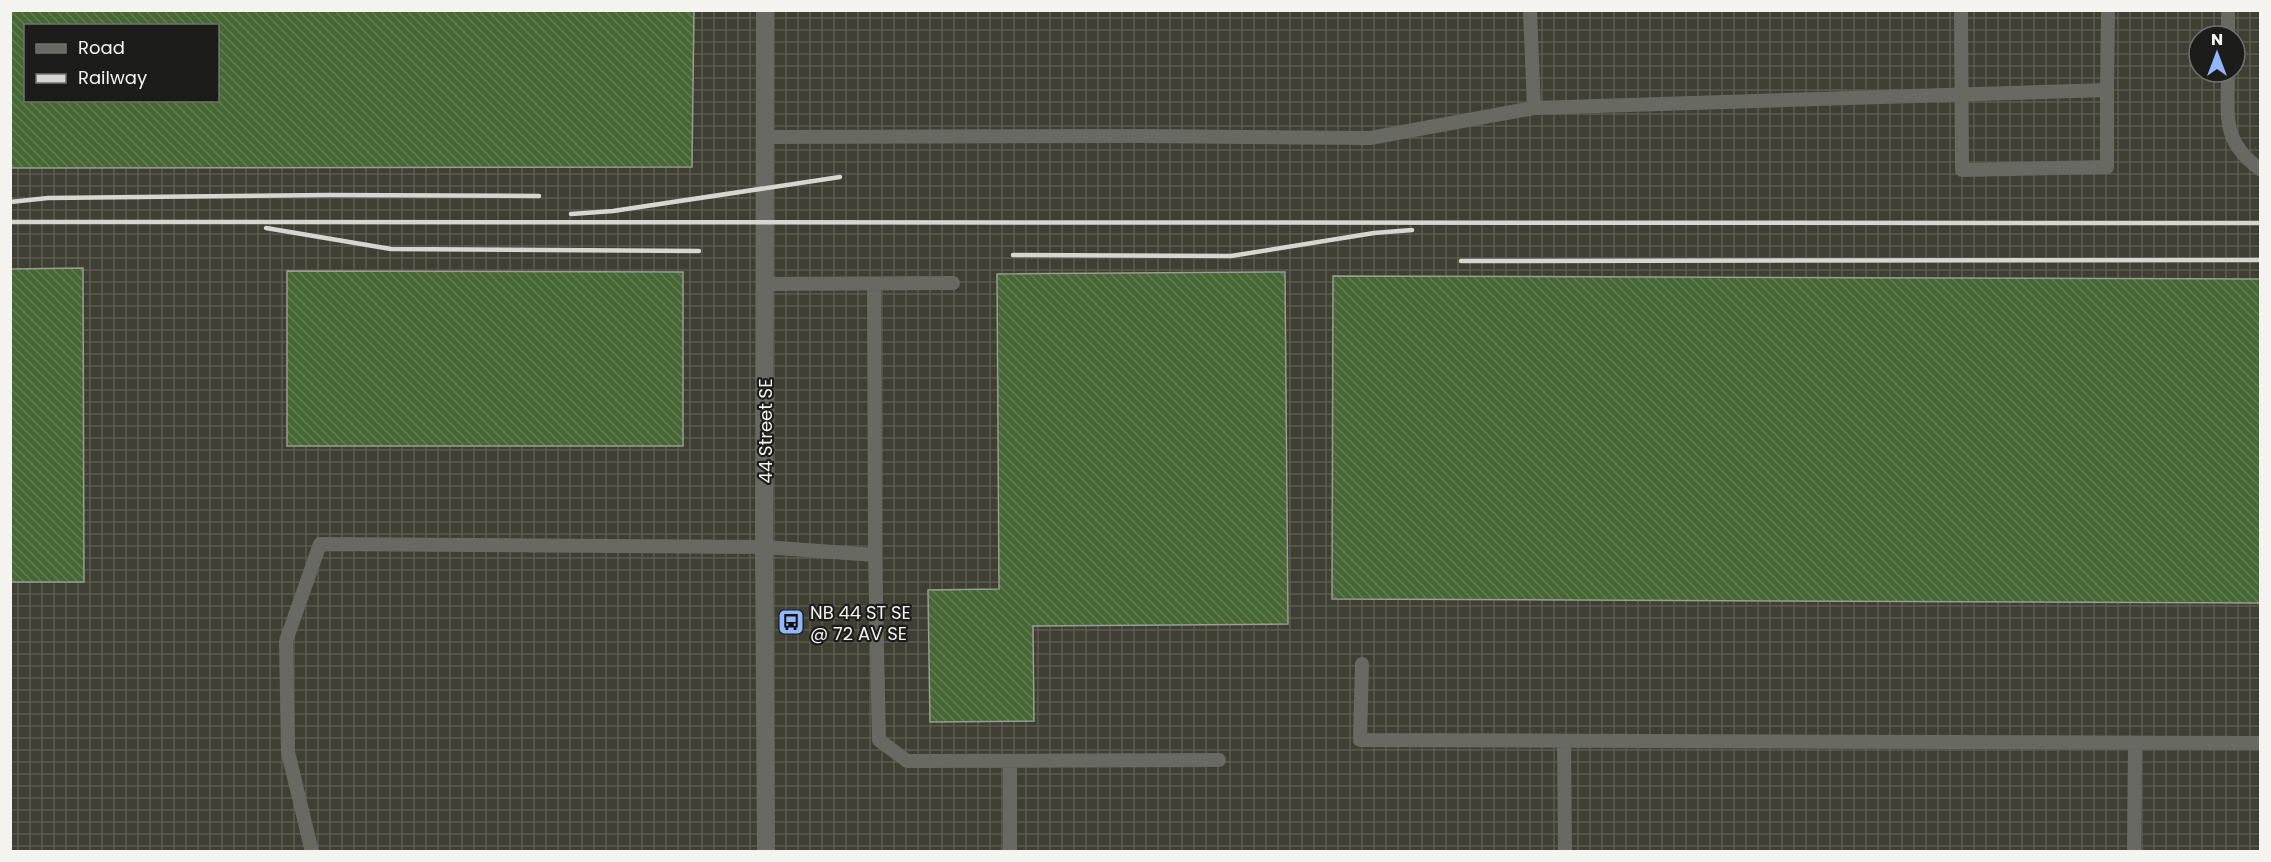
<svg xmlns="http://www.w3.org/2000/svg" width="2271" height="862" font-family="Poppins,sans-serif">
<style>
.industrial{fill:url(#industrial-grid);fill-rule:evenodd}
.building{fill:url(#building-back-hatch);stroke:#999c97;stroke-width:1.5;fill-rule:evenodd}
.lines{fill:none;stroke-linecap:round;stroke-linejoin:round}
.lane{stroke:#696964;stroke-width:14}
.street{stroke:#696964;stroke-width:18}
.rail{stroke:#d6d5d2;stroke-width:4.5}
.labels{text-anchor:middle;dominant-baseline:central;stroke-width:4.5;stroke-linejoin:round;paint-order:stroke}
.street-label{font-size:18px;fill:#f4f3f0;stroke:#1c1c1a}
.poi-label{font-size:18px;fill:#f4f3f0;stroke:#1c1c1a;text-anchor:start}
</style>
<defs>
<pattern id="industrial-grid" width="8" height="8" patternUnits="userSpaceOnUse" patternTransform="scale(1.5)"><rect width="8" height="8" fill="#403f34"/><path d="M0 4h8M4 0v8" fill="none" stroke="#5c5b52"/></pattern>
<pattern id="building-back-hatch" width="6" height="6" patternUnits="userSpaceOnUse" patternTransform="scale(1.5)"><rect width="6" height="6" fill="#476734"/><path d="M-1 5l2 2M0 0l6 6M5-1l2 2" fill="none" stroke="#627d52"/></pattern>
</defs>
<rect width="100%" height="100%" fill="#353530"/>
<path class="industrial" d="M10 11H2260V851H11ZM26 26H218V100H26ZM2199 36H2235V72H2199Z"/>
<path class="building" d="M10 10H694L692 167 10 168ZM26 26H218V100H26Z
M83 268 84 582H10V269Z
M287 271 683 272V446H287Z
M1285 272 1288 624 1033 626 1034 721 930 722 928 590 999 589 997 274Z
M1333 276 2260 279V603L1332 599Z"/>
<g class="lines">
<path class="lane" d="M1530 10 1534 108
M1961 10 1962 170 2107 167V90
M2228 10V36
M2228 72C2228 116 2221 141 2260 169
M765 137 1141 136 1370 138 1534 108 2107 90 2108 10
M765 284 953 283
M874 284 875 555 879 740 907 761 1219 760
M1362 664 1360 740 2260 743
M1564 742 1565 852
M312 852 288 752 286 641 320 544 764 547 875 555
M1010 852V761
M2134 852 2135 744"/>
<path class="street" d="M765 10 764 547 766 852"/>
<path class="rail" d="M10 202 48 198 329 195 539 196
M571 214 613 211 840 177
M10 222 2260 223
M266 228 391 249 699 251
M1013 255 1231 256 1374 233 1412 230
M1461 261 2260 260"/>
</g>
<defs>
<g id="bus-square" transform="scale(1.35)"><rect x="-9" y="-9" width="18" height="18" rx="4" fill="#91b8fd" stroke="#1c1c1a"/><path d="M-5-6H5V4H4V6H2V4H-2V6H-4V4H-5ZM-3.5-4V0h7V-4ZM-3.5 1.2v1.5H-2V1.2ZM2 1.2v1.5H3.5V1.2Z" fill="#111"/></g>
</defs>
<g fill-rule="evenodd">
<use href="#bus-square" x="791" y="622"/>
</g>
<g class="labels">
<g class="street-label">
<text transform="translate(765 431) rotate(-90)">44 Street SE</text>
</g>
<g class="poi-label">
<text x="810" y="612">NB 44 ST SE<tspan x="810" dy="21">@ 72 AV SE</tspan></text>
</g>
</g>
<rect width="2271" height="862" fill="none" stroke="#f4f3f0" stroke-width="24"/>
<rect x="24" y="24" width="195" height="78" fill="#1c1c1a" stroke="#727270" stroke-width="1.5"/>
<rect x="36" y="44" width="30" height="9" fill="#696964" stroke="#727270" stroke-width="1.5"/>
<text x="78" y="54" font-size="18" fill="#f4f3f0">Road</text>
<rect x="36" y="74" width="30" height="9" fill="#d6d5d2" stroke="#727270" stroke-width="1.5"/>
<text x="78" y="84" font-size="18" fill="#f4f3f0">Railway</text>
<g transform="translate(2217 54)"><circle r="28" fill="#1c1c1a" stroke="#727270" stroke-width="1.5"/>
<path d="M0-4.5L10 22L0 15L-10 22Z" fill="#91b8fd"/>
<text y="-9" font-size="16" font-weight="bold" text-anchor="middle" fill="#f4f3f0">N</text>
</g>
</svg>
